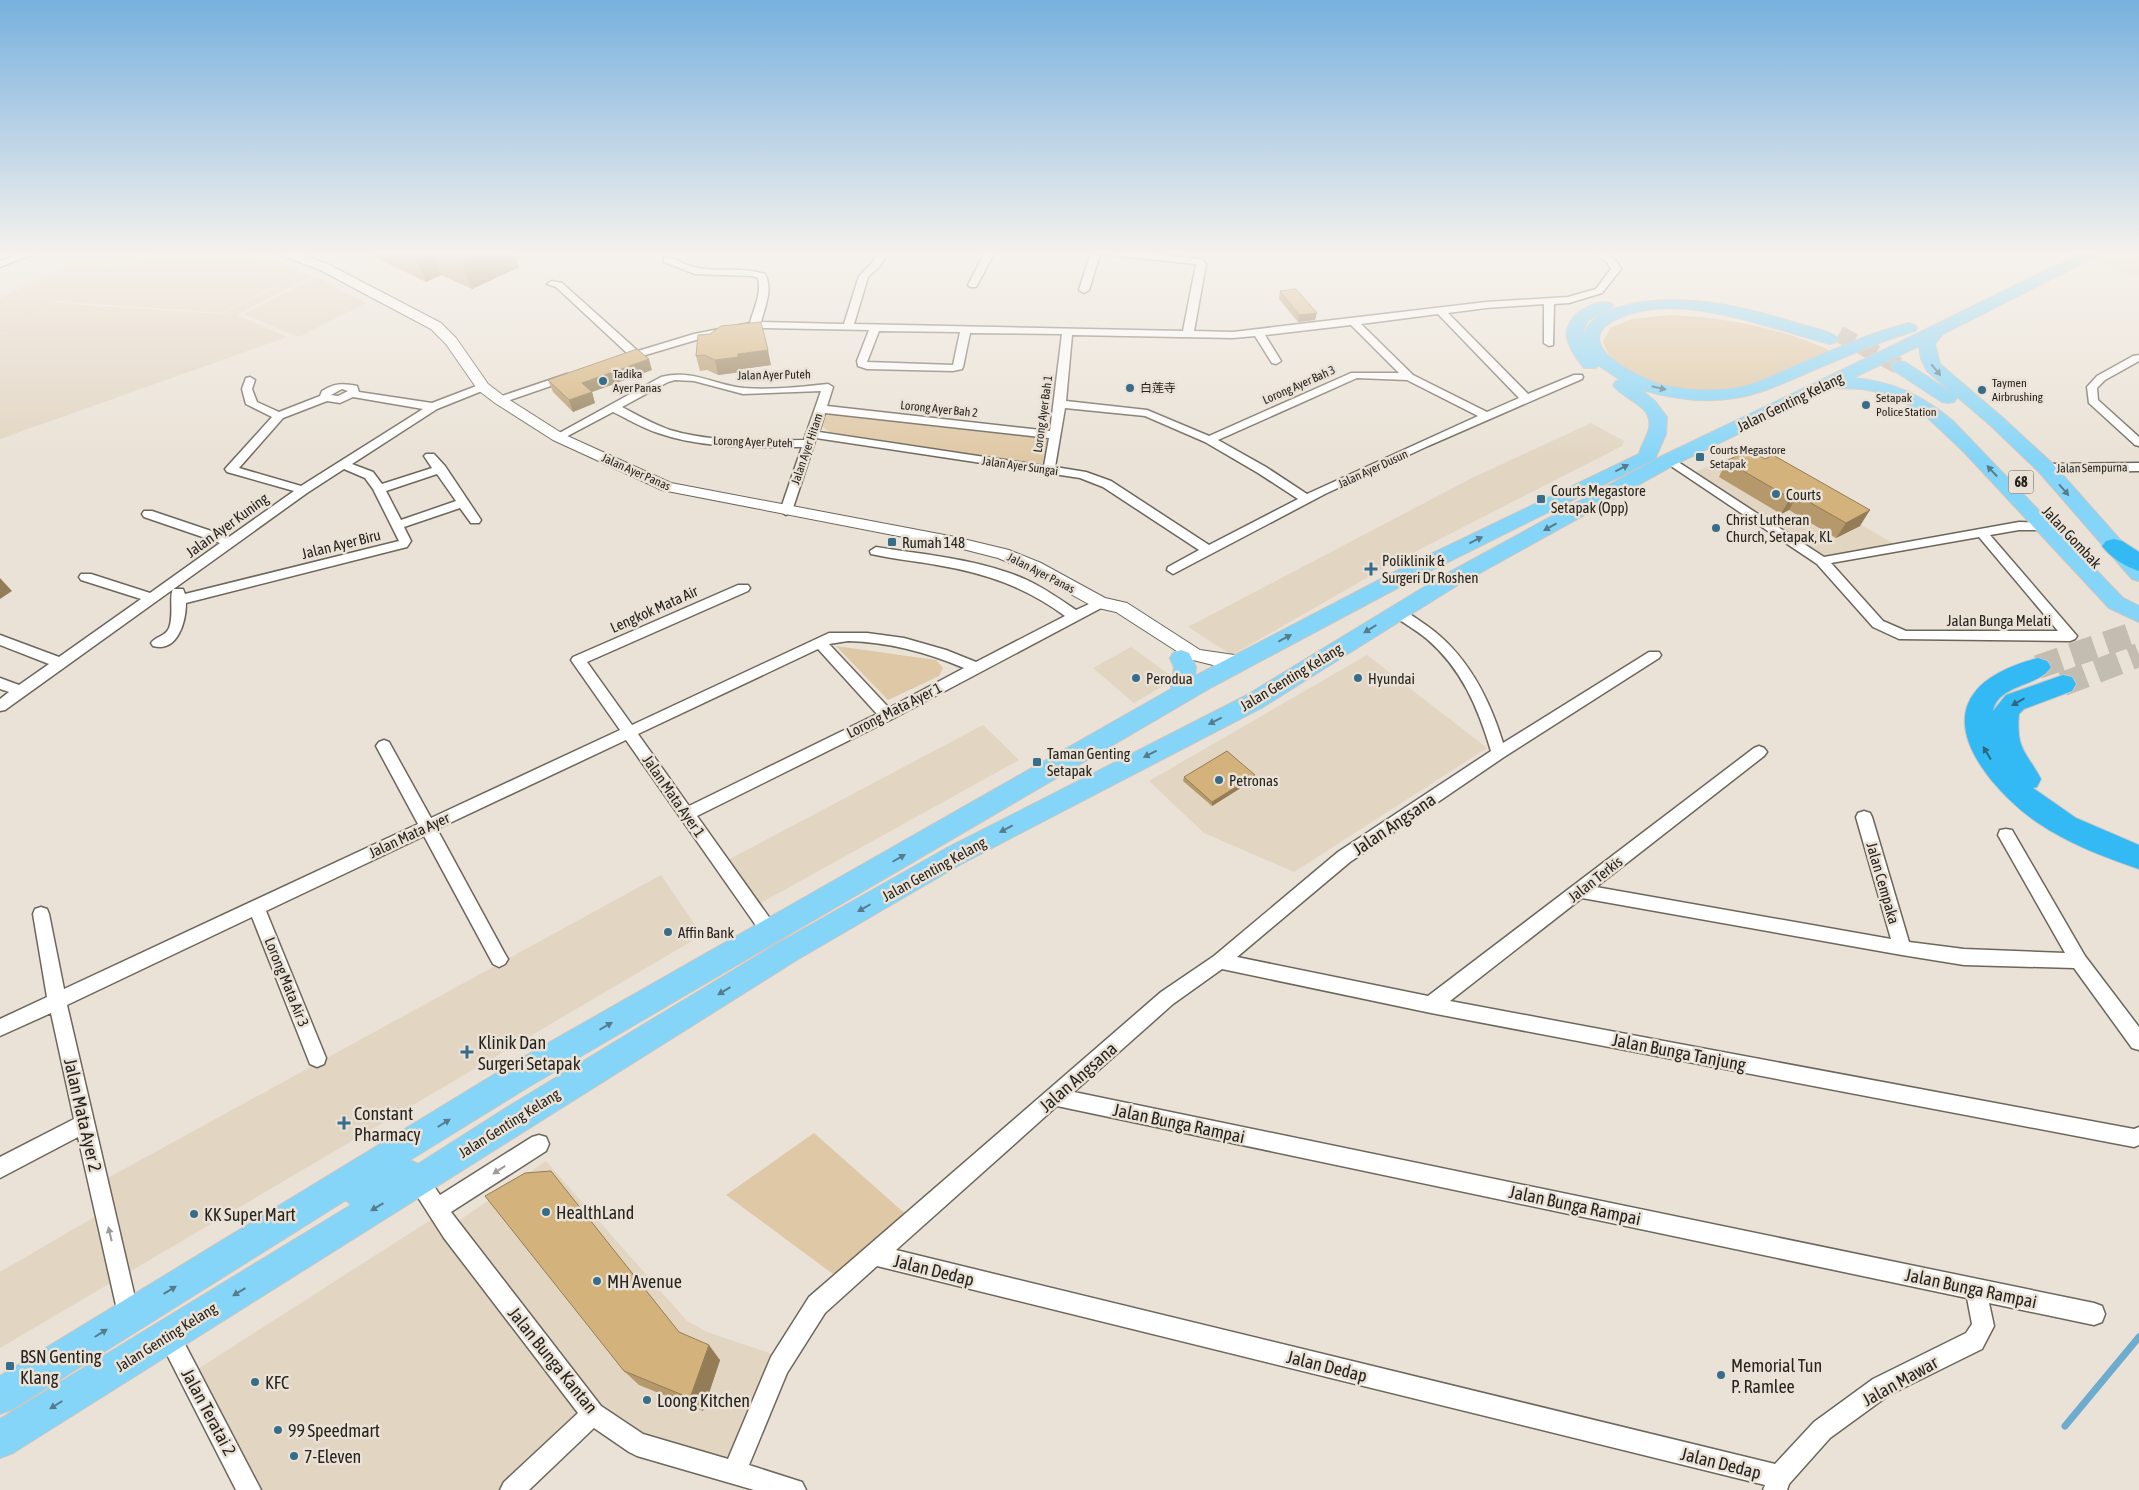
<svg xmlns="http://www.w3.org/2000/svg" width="2139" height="1490" font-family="'Asap Condensed','Noto Sans SC',sans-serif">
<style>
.built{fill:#e2d5c2}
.green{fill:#dfc8a5}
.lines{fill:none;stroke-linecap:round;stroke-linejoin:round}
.stream{stroke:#6dacce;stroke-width:7}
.primary-tunnel{stroke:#c3bcb1;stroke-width:17;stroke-dasharray:17 8;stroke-linecap:butt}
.motorway-tunnel{stroke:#c3bcb1;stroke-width:24;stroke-dasharray:24 12;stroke-linecap:butt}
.minor-casing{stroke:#6d665b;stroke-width:3}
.tertiary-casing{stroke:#6d665b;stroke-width:2}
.primary-casing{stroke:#c7c6c5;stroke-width:2}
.motorway-casing{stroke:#c7c6c5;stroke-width:2}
.minor{fill:#fff;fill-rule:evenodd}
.tertiary{fill:#fff;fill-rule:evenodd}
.primary{fill:#85d5f8;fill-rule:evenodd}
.motorway{fill:#33b9f4;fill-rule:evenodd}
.wall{fill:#b6996a}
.shaded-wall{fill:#947d56}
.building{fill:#d4b27b;stroke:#947d56}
.oneway{fill:#567c8c}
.oneway2{fill:#2c677f}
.oneway3{fill:#9e9c9a}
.poi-dot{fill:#386d89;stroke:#eae2d6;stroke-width:2}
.labels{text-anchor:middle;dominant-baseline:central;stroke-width:5;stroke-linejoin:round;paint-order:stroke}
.far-poi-label{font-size:12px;fill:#27241f;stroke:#eae2d6;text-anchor:start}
.far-street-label{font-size:12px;fill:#27241f;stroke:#eae2d6}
.shield{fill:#eae2d6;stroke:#625d56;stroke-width:1}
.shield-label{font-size:14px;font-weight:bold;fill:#27241f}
.street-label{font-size:15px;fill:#27241f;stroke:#eae2d6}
.poi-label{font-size:15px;fill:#27241f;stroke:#eae2d6;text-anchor:start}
.near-street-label{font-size:18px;fill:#27241f;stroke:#eae2d6}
.near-poi-label{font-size:18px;fill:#27241f;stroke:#eae2d6;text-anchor:start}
</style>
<rect width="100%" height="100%" fill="#eae2d6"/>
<path class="built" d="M150 252H239L292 265 287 268 301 273 222 313 56 301 15 331 54 303 222 314 303 273 312 276 237 315 287 337 0 439V335L11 332 0 334V298L74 264 123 270Z
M2108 252H2139V277L2091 259Z
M317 277 366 303 299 337 243 314Z
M1591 423 1624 441 1622 446 1393 563 1232 655 1188 627 1472 478Z
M1737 455H1740L1896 545 1824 557 1692 473Z
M1131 647 1175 679 1134 703 1093 668Z
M1367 655 1487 748 1294 872 1204 833 1149 781Z
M983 725 1019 760 759 904 728 860Z
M661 875 702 935 0 1348V1272L115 1205 106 1179Z
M546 1161 687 1321 707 1332 775 1355 729 1460 642 1435 603 1407 457 1222Z
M432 1219 579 1414 498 1490H263L198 1369Z"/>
<path class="green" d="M1670 315C1724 317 1781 328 1831 351 1810 361 1789 371 1768 379 1728 394 1675 395 1637 375 1621 367 1609 359 1603 342L1610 328 1632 319Z
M829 414 1048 438 1042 465 830 432 821 426V420L824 415Z
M836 646 936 660 943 668 939 676 888 700Z
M814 1133 909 1217 837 1277 726 1195Z"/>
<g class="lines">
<path class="stream" d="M2065 1426 2139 1337"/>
<path class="primary-tunnel" d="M1839 334 1899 366"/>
<path class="motorway-tunnel" d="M2038 667 2139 632
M2063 684 2139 655"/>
<g class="minor-casing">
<path id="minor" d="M26 252H39L0 267V261Z
M301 252H313L300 259H294V255Z
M879 252H889L879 267 868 277 854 324 1183 331 1196 264 1100 254 1089 290 1084 293 1079 290 1091 252H1130L1202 259 1206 264 1194 331 1233 332 1486 302 1568 297 1596 289 1611 269 1607 262 1588 252C1603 252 1615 255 1621 269L1602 293 1569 303 1554 304 1553 345 1549 346 1544 343V304L1486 308 1448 313 1528 394 1574 375H1582L1583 377 1582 379 1428 446 1325 494 1173 574 1167 570 1168 567 1199 550 1103 487 1080 478 816 438 792 511 786 515 780 511 802 447C754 447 704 449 658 433 642 428 628 419 613 412L562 439H554L552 437 661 377C694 369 713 385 744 388 771 390 800 387 828 384L833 387 827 406 1050 431 1062 334 970 333 963 367 962 369 953 371 867 369 858 366 857 361 869 330 755 328 696 340 622 362 617 359 628 354 556 287 547 284 552 281 562 283 638 351 694 334 750 323C754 308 762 293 758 278L752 276 695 274 664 262V258C675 256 686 267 698 268 720 272 743 267 765 274 773 289 765 307 761 322L844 324 859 276 872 263ZM1438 314 1519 398 1487 412 1413 375 1361 324ZM1351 325 1399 373H1351L1209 436 1147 410 1066 401 1072 335 1233 338 1255 336 1272 363 1276 364 1281 361 1265 335ZM879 331 960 332 953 365 867 362ZM1357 378 1407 380 1478 416 1307 494 1266 467 1218 440ZM675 380 694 381 743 394 821 391 804 440C760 440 713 443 670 430 653 424 637 415 622 407L668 382ZM1065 408 1145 416 1205 442 1258 473 1298 499 1209 545 1111 481 1086 472 1055 467ZM825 413 1049 438 1044 466 819 432Z
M985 252H995L976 287H970L968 285Z
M2139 355V361L2105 380 2097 388 2098 400 2139 437V446L2135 445 2089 403 2087 387 2097 376 2133 356Z
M567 374 572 377 571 379 504 402H496L494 400 496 398Z
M250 377 255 380 252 389 257 402 279 412 320 396 322 391C334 383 344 383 357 386L359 392 432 403 479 385H487L488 387 487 389 437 409 352 464 373 472 382 484 432 468 424 456 426 454H434L445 466 481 520 479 523H471L460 508 404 527 411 541 407 547 186 603C186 621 178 653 153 646L151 643C156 636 165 637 169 628 174 616 169 596 173 589H183L185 594 399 541 373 489 365 478 344 469 307 493 5 710 0 711V699L9 692 0 689V678L19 685 49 664 0 645V635L59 657 141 599 81 580 79 577 81 574H91L150 593 220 543 144 517 142 514 144 511H152L229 537 294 491 227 472 225 469 272 417 246 404 242 389 246 378ZM342 389 348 391 338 396 331 395ZM353 397 423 409 301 486 239 468 283 418 327 401 340 403ZM437 474 456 501 401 520 386 491Z
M1669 456 1824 557 2019 522 2048 523 2050 526 2044 530H2019L1990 535 2077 636 2075 639 2070 641 1899 639 1873 627 1817 564 1665 462 1663 460 1665 458ZM1979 537 2058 631H1906L1883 621 1831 563Z
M2139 463V471L2046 472 2040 468 2046 464Z
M876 547C926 555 980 559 1027 580 1044 588 1060 599 1076 610L1100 599 1105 600 1107 603 1105 606 892 719 697 816 776 927 779 932 776 937 770 939 764 937 626 740 437 829 505 954 508 959 505 964 499 967 493 964 424 836 266 911 326 1058 324 1064 317 1067 310 1064 252 917 67 1005 139 1315 136 1323 128 1326 120 1323 78 1137 0 1178V1157L74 1119 51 1013 0 1036V1019L47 997 33 914 35 909 41 907 47 909 49 914 64 989 418 824 376 746 379 742 384 740 389 742 431 818 620 730 573 663 571 660 573 657 738 585H748L750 588 748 591 587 662 632 725 829 633H867L904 638 946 650 976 662 1065 616C1026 587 985 573 937 565 915 561 893 559 871 554L870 551ZM848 641C889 642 926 652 964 668L889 708 829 644ZM818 649 877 714 689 806 638 734Z
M1397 608C1405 610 1413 616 1420 621 1464 649 1488 694 1503 743L1649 652H1659L1661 655 1659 658 1504 757 1350 862 1237 957 1428 996 1754 748 1759 746 1764 748 1767 752 1764 756 1596 887 1891 939 1856 817 1858 813 1864 811 1870 813 1872 817 1909 942 1964 949 2065 953 1998 835 2000 830 2006 829 2012 830 2085 956 2139 1027V1050L2132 1048 2074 968 1964 965 1902 955 1582 898 1450 1001 2134 1129 2139 1127V1145L2134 1147 1431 1013 1222 969 1173 1004 1074 1092 2094 1303 2102 1306 2105 1314 2102 1322 2094 1325 1989 1303 1994 1326 1982 1349 1889 1395 1830 1438 1789 1484 1787 1490H1763L1765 1485 877 1266 825 1313 787 1373 749 1465 802 1482 806 1490H754L637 1456 629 1452 594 1428 529 1490H500L504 1482 578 1413 444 1238 412 1188 409 1181 412 1174 419 1171 426 1174 440 1195 532 1137 539 1135 546 1137 549 1144 546 1151 451 1212 601 1406 643 1434 728 1459 771 1357 809 1297 1161 992 1214 956 1338 852 1491 751C1478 708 1462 669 1427 639 1416 630 1404 623 1392 615L1390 612 1392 609ZM1057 1106 1967 1298 1972 1324 1966 1333 1873 1379 1814 1422 1775 1464 896 1250Z
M168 1324 176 1327 261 1490H236L157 1335 160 1327Z"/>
</g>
<g class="tertiary-casing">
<path id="tertiary" d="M275 252H292L328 264 441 323 456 338 488 384 505 397 563 434 671 483 955 537 1009 550 1041 563 1105 598 1127 603 1200 650 1248 657 1251 661 1248 665 1242 667 1217 666 1189 659 1116 612 1094 607 1029 571 998 558 955 547 662 490 553 440 495 403 478 390 446 344 431 329 320 270 277 254Z"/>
</g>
<g class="primary-casing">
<path id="primary" d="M2083 252H2101L2099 255 1943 334 1935 344 1940 364 2002 417 2053 464 2139 561V581L2132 579 2039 472 1990 425 1927 371 1921 359 1919 346 1853 378C1893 381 1923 396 1953 421L2123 598 2139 606V622L2109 608 1964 452 1928 418 1902 401 1883 393 1862 389 1833 388 1676 464 1453 588 1263 707 963 863 795 961 13 1453 0 1458V1419L351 1205 346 1200 13 1409 0 1414V1376L508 1066 1171 689 1174 667 1170 658 1173 653 1181 650 1189 653 1196 667 1195 676 1404 567 1639 454C1641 445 1647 438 1649 428 1653 404 1624 401 1613 385L1616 381 1620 380 1598 365 1596 368H1584C1577 359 1569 349 1567 337 1564 317 1593 298 1611 303L1613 306C1603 320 1584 311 1583 336 1590 316 1608 310 1627 305 1683 292 1742 306 1796 323 1806 326 1833 331 1838 339L1836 342 1830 344C1770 329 1680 290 1619 318 1564 342 1638 378 1663 385 1684 390 1706 391 1728 389 1752 387 1774 375 1795 366 1833 350 1869 333 1909 323L1915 325 1917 328 1915 331C1877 342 1843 358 1807 373 1784 383 1760 394 1735 398 1703 403 1671 399 1640 389L1655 401 1667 417 1666 434 1655 459 1418 577 1212 687 530 1086 410 1160 418 1164 514 1103 775 945 945 849 1247 695 1439 578 1662 456 1892 346Z
M1899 361 1905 362 1954 394 1957 398 1954 402 1948 403 1942 402 1893 370 1891 366 1893 362Z"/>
</g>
<g class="motorway-casing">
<path id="motorway" d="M2114 539 2122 541 2139 552V571C2126 567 2110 557 2102 546L2106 541Z
M2038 658 2047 661 2051 667C2039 687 1998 684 1993 711L2006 695 2063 675 2072 677 2076 684 2072 691 2024 709 2019 714C2016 750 2026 751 2041 779L2037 787 2033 788 2076 818 2139 845V869C2104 857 2069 844 2038 823 2004 800 1940 736 1975 692 1989 674 2016 664 2038 658Z"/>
</g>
<use href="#minor" class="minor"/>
<use href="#tertiary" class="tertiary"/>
<use href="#primary" class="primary"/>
<use href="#motorway" class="motorway"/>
</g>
<path class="wall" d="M370 252H514L519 267 472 289 441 275 426 282 372 256Z
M1280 291 1315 320 1298 322 1279 299Z
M698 335 771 365 742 369 741 372 718 375 707 370 700 371 696 356Z
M652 370 592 392 595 403 573 412 553 392 548 380Z
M1750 450 1860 526 1836 538 1789 510 1781 514 1719 477 1726 461Z
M1255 775V779L1212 806 1183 781 1184 777Z
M680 1333 720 1360 703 1411 639 1385 624 1371Z"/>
<path class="shaded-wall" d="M425 252H432L441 275 426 282 415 256Z
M486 252H514L519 267 472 289 462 262Z
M1317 313 1315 320 1298 322 1299 315Z
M768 350 771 365 742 369 741 372 718 375 715 360 738 354Z
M649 359 652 370 592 392 595 403 573 412 569 400 582 383Z
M1797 495 1789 510 1781 514 1790 498Z
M1870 510 1860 526 1836 538 1846 523Z
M0 578 12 591 0 599Z
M1255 775V779L1212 806V802Z
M709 1345 720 1360 703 1411 690 1398Z"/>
<path class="building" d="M406 252H425L415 256Z
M437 252H486L462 262Z
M1296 289 1317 313 1299 315 1280 291Z
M761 322 768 350 738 354V357L715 360 704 355 696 356 698 335 710 334 721 326Z
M637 349 649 359 582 383 592 392 569 400 548 380Z
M1750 450 1765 459 1773 455 1870 510 1846 523 1797 495 1790 498 1726 461Z
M1227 751 1255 775 1212 802 1184 777Z
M551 1171 679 1332 709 1345 690 1398 624 1371 485 1196 525 1173Z"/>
<defs><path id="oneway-solid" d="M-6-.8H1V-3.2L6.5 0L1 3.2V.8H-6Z" transform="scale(1.25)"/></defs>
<g class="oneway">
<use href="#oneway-solid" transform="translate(1936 370) rotate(50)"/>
<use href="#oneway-solid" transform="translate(1659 388) rotate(13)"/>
<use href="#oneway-solid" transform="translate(1622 468) rotate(-27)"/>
<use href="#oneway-solid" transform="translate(1992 471) rotate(-133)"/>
<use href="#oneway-solid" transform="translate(2064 490) rotate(49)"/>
<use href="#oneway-solid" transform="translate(1550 527) rotate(151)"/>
<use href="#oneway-solid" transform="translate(1476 540) rotate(-26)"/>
<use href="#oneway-solid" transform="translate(1370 629) rotate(148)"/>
<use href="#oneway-solid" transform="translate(1285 638) rotate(-28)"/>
<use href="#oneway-solid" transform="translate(1215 721) rotate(153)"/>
<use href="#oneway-solid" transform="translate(1150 754) rotate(153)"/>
<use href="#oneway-solid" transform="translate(1006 829) rotate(152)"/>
<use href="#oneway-solid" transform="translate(899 858) rotate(-30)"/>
<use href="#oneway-solid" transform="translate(864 908) rotate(150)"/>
<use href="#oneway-solid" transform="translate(724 991) rotate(149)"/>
<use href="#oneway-solid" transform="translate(606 1026) rotate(-30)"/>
<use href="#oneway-solid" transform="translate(444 1123) rotate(-32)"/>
<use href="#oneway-solid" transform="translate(377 1207) rotate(149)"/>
<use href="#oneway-solid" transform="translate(170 1290) rotate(-31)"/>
<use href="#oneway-solid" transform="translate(239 1292) rotate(149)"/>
<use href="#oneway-solid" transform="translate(101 1333) rotate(-32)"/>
<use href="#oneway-solid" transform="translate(56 1405) rotate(148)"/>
</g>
<g class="oneway2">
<use href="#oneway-solid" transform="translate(2018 702) rotate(150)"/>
<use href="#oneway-solid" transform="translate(1987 753) rotate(-121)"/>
</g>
<g class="oneway3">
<use href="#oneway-solid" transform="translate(499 1170) rotate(147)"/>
<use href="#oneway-solid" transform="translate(110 1234) rotate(-103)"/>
</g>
<linearGradient id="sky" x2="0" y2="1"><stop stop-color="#77b1de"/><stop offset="0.55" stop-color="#f6f2ed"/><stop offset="1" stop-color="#f6f2ed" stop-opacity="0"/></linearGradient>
<rect width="2139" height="460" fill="url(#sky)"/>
<g class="poi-dot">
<circle cx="603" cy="381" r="5"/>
<circle cx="1130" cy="388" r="5"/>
<circle cx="1982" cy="390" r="5"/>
<circle cx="1866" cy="405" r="5"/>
<rect x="1695" y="452" width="10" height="10" rx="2.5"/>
<circle cx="1776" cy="494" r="5"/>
<rect x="1536" y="494" width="10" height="10" rx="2.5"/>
<circle cx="1716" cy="528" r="5"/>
<rect x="887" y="537" width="10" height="10" rx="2.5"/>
<path d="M1368.5 561.5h5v5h5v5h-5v5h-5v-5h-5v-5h5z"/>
<circle cx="1136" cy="678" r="5"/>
<circle cx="1358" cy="678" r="5"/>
<rect x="1032" y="757" width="10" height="10" rx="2.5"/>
<circle cx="1219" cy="780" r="5"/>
<circle cx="668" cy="932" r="5"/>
<path d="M464.5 1044.5h5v5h5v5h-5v5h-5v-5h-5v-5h5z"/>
<path d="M341.5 1115.5h5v5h5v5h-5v5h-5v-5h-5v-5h5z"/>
<circle cx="546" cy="1212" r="5"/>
<circle cx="194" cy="1214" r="5"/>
<circle cx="597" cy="1281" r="5"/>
<rect x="5" y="1361" width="10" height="10" rx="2.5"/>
<circle cx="1721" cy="1375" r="5"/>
<circle cx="255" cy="1382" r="5"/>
<circle cx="647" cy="1400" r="5"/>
<circle cx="278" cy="1430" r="5"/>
<circle cx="294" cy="1456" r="5"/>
</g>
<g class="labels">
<g class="far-poi-label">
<text x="613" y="374">Tadika<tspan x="613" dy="14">Ayer Panas</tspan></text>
<text x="1992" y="383">Taymen<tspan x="1992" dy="14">Airbrushing</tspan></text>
<text x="1140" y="388">白莲寺</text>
<text x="1876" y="398">Setapak<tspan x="1876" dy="14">Police Station</tspan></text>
<text x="1710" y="450">Courts Megastore<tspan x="1710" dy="14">Setapak</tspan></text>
</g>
<g class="far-street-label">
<text transform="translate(774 375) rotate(-1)">Jalan Ayer Puteh</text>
<text transform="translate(1299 385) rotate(-24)">Lorong Ayer Bah 3</text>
<text transform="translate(939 409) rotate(6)">Lorong Ayer Bah 2</text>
<text transform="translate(1043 414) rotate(-82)">Lorong Ayer Bah 1</text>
<text transform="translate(753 442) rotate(2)">Lorong Ayer Puteh</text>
<text transform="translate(807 449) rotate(-71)">Jalan Ayer Hitam</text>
<text transform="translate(1020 466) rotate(8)">Jalan Ayer Sungai</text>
<text transform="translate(2092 468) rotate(-1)">Jalan Sempurna</text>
<text transform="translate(1373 469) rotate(-25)">Jalan Ayer Dusun</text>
<text transform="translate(636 472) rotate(24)">Jalan Ayer Panas</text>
<text transform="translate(1041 573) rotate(27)">Jalan Ayer Panas</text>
</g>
<rect class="shield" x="2008.5" y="470.5" width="25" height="23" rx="4"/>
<g class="shield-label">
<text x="2021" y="482">68</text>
</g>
<g class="street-label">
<text transform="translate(1790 402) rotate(-26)">Jalan Genting Kelang</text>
<text transform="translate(227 525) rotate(-36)">Jalan Ayer Kuning</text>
<text transform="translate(2072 537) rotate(47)">Jalan Gombak</text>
<text transform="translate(341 544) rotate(-14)">Jalan Ayer Biru</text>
<text transform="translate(654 609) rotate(-24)">Lengkok Mata Air</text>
<text x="1999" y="620">Jalan Bunga Melati</text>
<text transform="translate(1291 677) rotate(-31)">Jalan Genting Kelang</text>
<text transform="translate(894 710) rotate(-27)">Lorong Mata Ayer 1</text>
<text transform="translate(674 796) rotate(55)">Jalan Mata Ayer 1</text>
<text transform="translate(409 835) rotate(-25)">Jalan Mata Ayer</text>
<text transform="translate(934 869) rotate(-29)">Jalan Genting Kelang</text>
<text transform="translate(1595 879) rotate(-38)">Jalan Terkis</text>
<text transform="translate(1883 883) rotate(74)">Jalan Cempaka</text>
<text transform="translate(287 982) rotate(68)">Lorong Mata Air 3</text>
<text transform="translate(509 1123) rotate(-32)">Jalan Genting Kelang</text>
<text transform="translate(166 1337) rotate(-32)">Jalan Genting Kelang</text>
</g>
<g class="poi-label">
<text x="1551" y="490">Courts Megastore<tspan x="1551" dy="17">Setapak (Opp)</tspan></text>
<text x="1786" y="494">Courts</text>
<text x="1726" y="519">Christ Lutheran<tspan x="1726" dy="17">Church, Setapak, KL</tspan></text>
<text x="902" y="542">Rumah 148</text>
<text x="1382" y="560">Poliklinik &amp;<tspan x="1382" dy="17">Surgeri Dr Roshen</tspan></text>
<text x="1146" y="678">Perodua</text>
<text x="1368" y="678">Hyundai</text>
<text x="1047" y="753">Taman Genting<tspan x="1047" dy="17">Setapak</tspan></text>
<text x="1229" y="780">Petronas</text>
<text x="678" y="932">Affin Bank</text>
</g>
<g class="near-street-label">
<text transform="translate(1394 824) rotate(-34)">Jalan Angsana</text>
<text transform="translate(1679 1052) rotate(11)">Jalan Bunga Tanjung</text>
<text transform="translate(1078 1077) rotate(-41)">Jalan Angsana</text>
<text transform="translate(83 1115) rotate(77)">Jalan Mata Ayer 2</text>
<text transform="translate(1179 1123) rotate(12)">Jalan Bunga Rampai</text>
<text transform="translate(1575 1205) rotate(12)">Jalan Bunga Rampai</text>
<text transform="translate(934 1270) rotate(14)">Jalan Dedap</text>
<text transform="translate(1971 1288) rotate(12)">Jalan Bunga Rampai</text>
<text transform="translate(553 1360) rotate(51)">Jalan Bunga Kantan</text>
<text transform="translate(1327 1366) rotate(14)">Jalan Dedap</text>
<text transform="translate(1900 1381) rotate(-29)">Jalan Mawar</text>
<text transform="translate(209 1412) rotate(62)">Jalan Teratai 2</text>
<text transform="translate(1721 1463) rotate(14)">Jalan Dedap</text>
</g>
<g class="near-poi-label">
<text x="478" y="1042">Klinik Dan<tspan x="478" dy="21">Surgeri Setapak</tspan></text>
<text x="354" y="1113">Constant<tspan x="354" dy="21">Pharmacy</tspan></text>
<text x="556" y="1212">HealthLand</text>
<text x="204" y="1214">KK Super Mart</text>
<text x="607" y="1281">MH Avenue</text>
<text x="20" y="1356">BSN Genting<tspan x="20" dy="21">Klang</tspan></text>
<text x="1731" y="1365">Memorial Tun<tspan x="1731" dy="21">P. Ramlee</tspan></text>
<text x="265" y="1382">KFC</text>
<text x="657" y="1400">Loong Kitchen</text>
<text x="288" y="1430">99 Speedmart</text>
<text x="304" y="1456">7-Eleven</text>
</g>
</g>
</svg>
